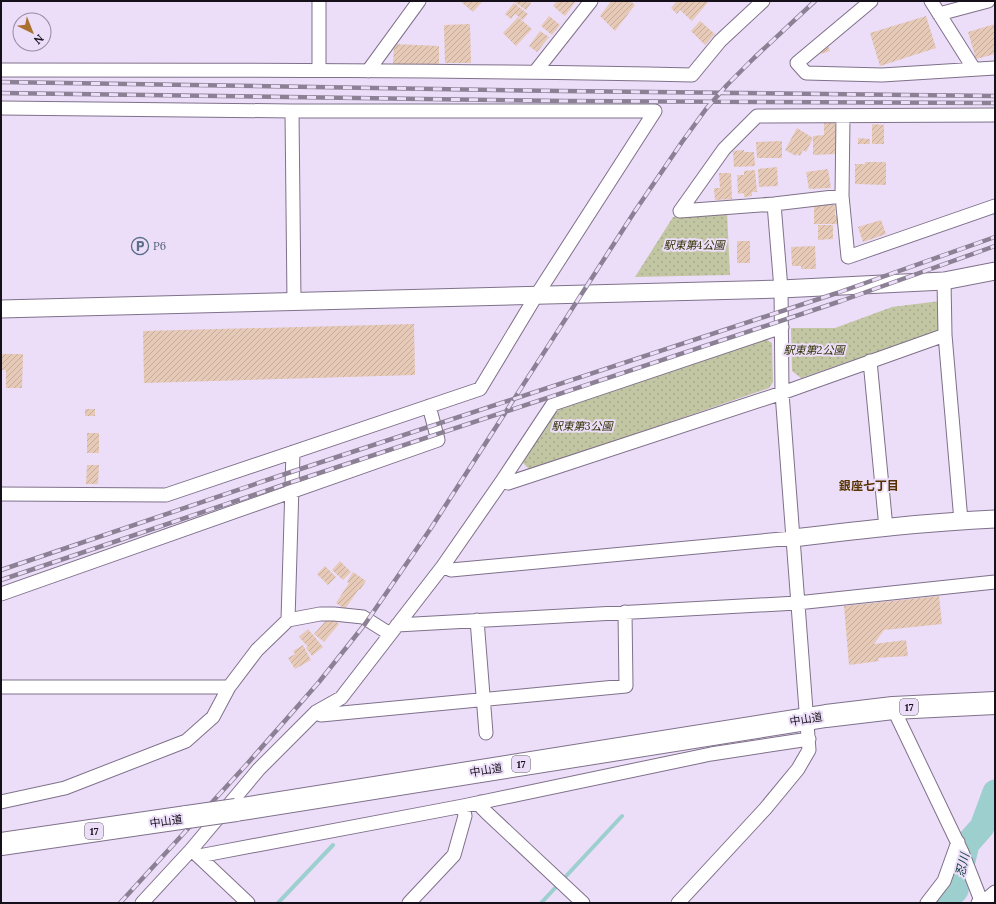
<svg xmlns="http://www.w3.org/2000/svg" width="996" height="904" font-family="Lora,'Noto Sans JP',serif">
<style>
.park{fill:url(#park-dots)}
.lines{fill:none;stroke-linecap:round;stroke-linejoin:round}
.stream{stroke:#9ecfcf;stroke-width:4}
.river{stroke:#9ecfcf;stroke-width:25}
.building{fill:url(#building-hatch)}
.minor-casing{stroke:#7f718a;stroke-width:15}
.tertiary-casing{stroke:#7f718a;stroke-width:19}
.trunk-casing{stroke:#7f718a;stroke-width:24}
.minor{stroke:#fff;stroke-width:13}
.tertiary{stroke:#fff;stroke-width:17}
.trunk{stroke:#fff;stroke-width:22}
.rail-casing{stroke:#8b8094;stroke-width:4.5}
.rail{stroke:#ecddf9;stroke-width:3;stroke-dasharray:9;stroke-linecap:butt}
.trunk-bridge-casing{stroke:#7f718a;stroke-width:24;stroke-linecap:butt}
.trunk-bridge{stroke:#fff;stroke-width:22}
.labels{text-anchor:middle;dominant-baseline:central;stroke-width:4;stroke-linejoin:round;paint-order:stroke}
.shield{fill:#ecddf9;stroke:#564e5c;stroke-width:1}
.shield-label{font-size:10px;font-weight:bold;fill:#151019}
.park-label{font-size:11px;font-style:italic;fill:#313203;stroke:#ecddf9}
.service-label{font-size:11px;fill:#4e5e75;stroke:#ecddf9;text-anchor:start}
.street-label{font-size:11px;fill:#151019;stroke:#ecddf9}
.neighbourhood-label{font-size:12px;font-weight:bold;fill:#573200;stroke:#ecddf9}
.water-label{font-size:12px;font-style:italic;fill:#113f3f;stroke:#ecddf9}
</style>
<defs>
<pattern id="park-dots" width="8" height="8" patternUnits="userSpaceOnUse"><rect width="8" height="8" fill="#c3c6a3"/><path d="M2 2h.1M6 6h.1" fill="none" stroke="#a7a98c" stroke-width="1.8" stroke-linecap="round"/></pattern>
<pattern id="building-hatch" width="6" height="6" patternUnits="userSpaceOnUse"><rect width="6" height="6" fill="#e6c9b7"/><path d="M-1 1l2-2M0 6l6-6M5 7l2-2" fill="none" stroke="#c4ac9d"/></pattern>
</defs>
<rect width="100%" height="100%" fill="#ecddf9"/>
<path class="park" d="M727 212 730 275 635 277 673 217Z
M940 301 942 330 801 378 792 371 791 328H835L892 307Z
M764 338 772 343 773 382 769 388 530 470 522 462 558 408Z"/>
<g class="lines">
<path class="stream" d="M278 903 333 845
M541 903 622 816"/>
<path class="river" d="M944 903 956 890 967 844 982 827 995 792"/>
</g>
<path class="building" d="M460 1H483L473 12Z
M513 1H529L531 3 526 10Z
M557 1H576L565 16 553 6Z
M611 1H630L635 5 615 31 600 16Z
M677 1H709L692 21 680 10 677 14 671 8Z
M514 3 528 14 523 20 515 14 511 19 505 14Z
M549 16 560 25 552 35 541 26Z
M926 16 936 48 880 66 870 33Z
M518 17 532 29 516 46 503 33Z
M700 21 715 34 705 45 691 31Z
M470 24 471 63H445L444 25Z
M995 24V54L976 59 968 32Z
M540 31 549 37 537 52 529 46Z
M394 44 439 46V65L393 66Z
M827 44 830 51 820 54 818 47Z
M824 123H835L837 154 813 155V138L806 152 803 150 800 156 797 154 796 156 785 150 797 128 813 138V136L824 135Z
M872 124 884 125V144H872Z
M858 138 870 139V144H858Z
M782 141V158H757L756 142Z
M744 150V152H754L755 166 734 167 733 151Z
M865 162H886V185L855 184V164H865Z
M777 167 778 186 759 187 758 169Z
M828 169 831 188 809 189 806 172Z
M755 170 757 192H752V196L744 197V193L738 194 737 175H744V171Z
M719 173H731L732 199 715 200 714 188H720Z
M814 205H835V216H838V224H814Z
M881 220 886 234 863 242 858 227Z
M818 225H833V239L818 240Z
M737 241H750V263H737Z
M815 246 816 269H801V266H792L791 247Z
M414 324 415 375 144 383 143 331Z
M1 354H23L22 388H6V370H1Z
M85 409H95V416H85Z
M87 433H99V453H87Z
M87 465H99L98 484H86Z
M340 561 351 572 343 580 332 570Z
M325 566 336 577 328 585 317 574Z
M353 572 366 581 360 590 359 589 345 609 336 603 349 583 347 582Z
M939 596 942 624 884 630 874 644 906 640 908 656 878 658 879 661 849 665 844 606Z
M330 616 339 624 324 642 314 634Z
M308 629 323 647 312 656 306 648 308 647 299 637Z
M303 645 311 660 295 669 288 658 295 654 293 651Z"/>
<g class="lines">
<g class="minor-casing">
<path id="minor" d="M871 1 797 63 806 73 882 75 995 68
M931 1 974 69
M939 14 988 1
M1 70C231 70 461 70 692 75L720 41 763 1
M319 70V1
M368 71 419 1
M535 72 591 1
M1 108 292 111H655L536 296 480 389 166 495 1 494
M292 111 294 302
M843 116 842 196 848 257 995 206
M842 196 774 204 680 211 724 149 757 116 995 115
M944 281 945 335 961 521
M870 361 886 528
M502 481 508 483 782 393 945 335
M443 566 502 481 553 404 782 327
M1 594 438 440 429 406
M288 620 293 452
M477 620 486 733
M397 625 797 603 995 582
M1 687H229
M893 708 962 852 982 903
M316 712 321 715 626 686 625 612
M1 802 65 788 186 741 213 717 229 687 257 650 288 620 320 614H334L363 617 390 634
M481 802 482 808 487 813 583 903
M194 852 248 903
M199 856 463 806 711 754 809 739
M142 903 191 850 259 769 316 712 341 698 443 566 451 570 793 538
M409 903 454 855 465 816 463 806
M678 903 765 809 798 769 809 750 782 393 781 289 774 204
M927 903 944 881 958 842
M978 903 988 898 995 892"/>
</g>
<g class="tertiary-casing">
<path id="tertiary" d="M1 309 781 289 944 281 995 271
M793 538C860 530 927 522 995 519"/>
</g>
<g class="trunk-casing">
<path id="trunk" d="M236 810 826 716 893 708 995 703
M1 844 187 817"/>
</g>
<use href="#minor" class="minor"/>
<use href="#tertiary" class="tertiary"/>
<use href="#trunk" class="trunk"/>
<g class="rail-casing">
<path id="rail" d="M1 82 562 91 995 96
M1 93 565 101 995 103
M1 570 279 476 837 293 995 237
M1 580 283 485 841 301 995 246
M120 903 247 764 319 682 365 624 431 528 635 211 682 142 706 109 727 85 754 58 815 1"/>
</g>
<use href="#rail" class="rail"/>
<g class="trunk-bridge-casing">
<path id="trunk-bridge" d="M187 817 236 810"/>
</g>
<use href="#trunk-bridge" class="trunk-bridge"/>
</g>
<defs>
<g id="parking-ring" transform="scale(0.9)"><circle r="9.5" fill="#ecddf9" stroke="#5c6f8a" stroke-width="1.5"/><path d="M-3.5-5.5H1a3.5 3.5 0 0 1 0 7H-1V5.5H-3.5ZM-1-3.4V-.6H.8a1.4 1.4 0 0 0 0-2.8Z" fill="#5c6f8a"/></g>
</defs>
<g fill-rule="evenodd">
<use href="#parking-ring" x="140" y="246"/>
</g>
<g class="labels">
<g class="shield">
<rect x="900" y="699" width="18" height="16" rx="3"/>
<rect x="512" y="756" width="18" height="16" rx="3"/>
<rect x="85" y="823" width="18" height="16" rx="3"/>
</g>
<g class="shield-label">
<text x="909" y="707">17</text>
<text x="521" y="764">17</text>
<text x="94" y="831">17</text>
</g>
<g class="park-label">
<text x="694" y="245">駅東第4公園</text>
<text x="814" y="350">駅東第2公園</text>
<text x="582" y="426">駅東第3公園</text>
</g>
<g class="service-label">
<text x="153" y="246">P6</text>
</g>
<g class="street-label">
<text transform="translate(806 719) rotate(-9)">中山道</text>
<text transform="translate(486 770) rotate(-9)">中山道</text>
<text transform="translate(166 821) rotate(-8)">中山道</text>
</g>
<g class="neighbourhood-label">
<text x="869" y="485">銀座七丁目</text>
</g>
<g class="water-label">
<text transform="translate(962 865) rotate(-77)">忍川</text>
</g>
</g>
<rect width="996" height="904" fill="none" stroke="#151019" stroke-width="4"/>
<g transform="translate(32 32) rotate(137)"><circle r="19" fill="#ecddf9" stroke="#968b9f"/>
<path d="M0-3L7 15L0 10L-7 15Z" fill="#aa712f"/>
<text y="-6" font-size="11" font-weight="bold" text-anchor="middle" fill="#151019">N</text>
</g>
</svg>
